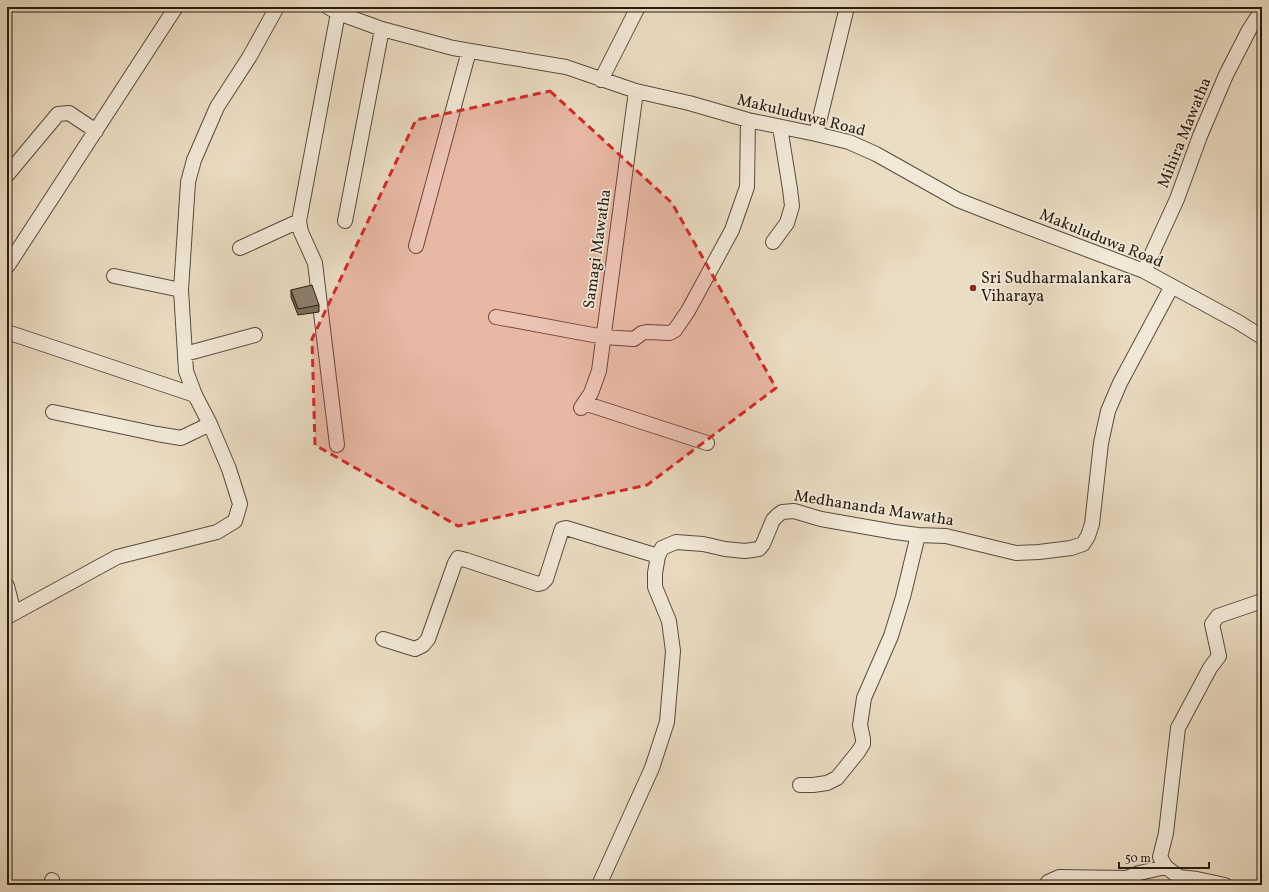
<svg xmlns="http://www.w3.org/2000/svg" width="1269" height="892" font-family="Vollkorn,serif">
<style>
.lines{fill:none;stroke-linecap:round;stroke-linejoin:round}
.minor-casing{stroke:#584c3c;stroke-width:16}
.minor{stroke:#f2e9d8;stroke-width:14}
.wall{fill:#796e5e;stroke:#271c0f}
.building{fill:#8d806d;stroke:#271c0f}
.marked{fill:#d62828;fill-opacity:0.2;stroke:#d62828;stroke-width:3;stroke-dasharray:8 5;stroke-linejoin:round}
.poi-dot{fill:#8f2418;stroke:#f2e9d8;stroke-width:1.5}
.labels{text-anchor:middle;dominant-baseline:central;stroke-width:3.5;stroke-linejoin:round;paint-order:stroke}
.street-label{font-size:16px;fill:#271c0f;stroke:#f2e9d8}
.poi-label{font-size:16px;fill:#271c0f;stroke:#f2e9d8;text-anchor:start}
</style>
<rect width="100%" height="100%" fill="#ebddc3"/>
<filter id="stains"><feTurbulence type="fractalNoise" baseFrequency=".005" numOctaves="4"/><feColorMatrix values="0 0 0 0 .2 0 0 0 0 .09 0 0 0 0 .02 0 0 0 .5 -.17"/></filter>
<radialGradient id="worn" r=".72"><stop offset=".6" stop-color="#630" stop-opacity="0"/><stop offset="1" stop-color="#630" stop-opacity=".3"/></radialGradient>
<g class="lines">
<g class="minor-casing">
<path id="minor" d="M328 7 338 13 382 29 453 48 566 67 636 91 689 103 748 120 816 134 849 142 876 154 958 200 1009 220 1144 271 1238 322 1262 337
M601 80 638 7
M816 134 847 7
M7 175 58 114 69 113 96 131
M345 221 382 29
M773 242 787 223 792 206 790 189 780 127
M416 246 469 51
M240 248 299 221
M7 267 176 7
M1144 271 1177 199 1200 136 1226 75 1249 30 1262 10
M114 276 181 290
M496 317 604 337 634 339 642 333 647 332 670 333 675 330 688 311 732 230 747 187 748 120
M7 332 195 395
M185 354 255 335
M584 403 707 443
M581 408 591 393 599 371 636 91
M53 412 157 434 181 438 210 424
M337 445 315 263 301 232 299 221 338 13
M7 586 14 613
M7 617 117 557 217 532 235 521 240 504 229 469 210 424 195 395 186 371 181 290 188 182 194 160 217 107 250 56 277 7
M383 639 415 649 423 645 428 639 455 563 458 558 466 560 538 584 542 583 546 579 561 532 562 529 566 528 658 556
M800 785H813L827 783 837 778 858 752 863 744V739L860 725 864 698 891 636 903 597 918 535
M51 885 52 880
M599 885 652 768 667 722 673 651 669 621 655 587V573L658 556 662 548 676 542 703 544 725 549 745 551 759 549 763 544 773 520 778 515 782 512 794 511 821 519 895 532 918 535 946 536 1016 553 1039 552 1071 548 1083 544 1088 536 1092 524 1101 443 1108 411 1120 383 1172 286
M1051 885 1048 882 1059 877 1127 878 1139 873 1166 867
M1225 885 1197 879 1179 877 1166 867 1160 857 1166 833 1178 728 1210 668 1219 656 1212 624 1218 616 1262 601"/>
</g>
<use href="#minor" class="minor"/>
</g>
<path class="wall" d="M291 290 319 305V312L298 315 291 297Z"/>
<path class="building" d="M312 285 319 305 298 309 291 290Z"/>
<path class="marked" d="M550 91 672 203 776 388 647 485 458 526 315 445 312 339 416 120Z"/>
<circle class="poi-dot" cx="973" cy="288" r="4"/>
<g class="labels">
<g class="street-label">
<text transform="translate(801 116) rotate(14)">Makuluduwa Road</text>
<text transform="translate(1185 133) rotate(-68)">Mihira Mawatha</text>
<text transform="translate(1101 239) rotate(22)">Makuluduwa Road</text>
<text transform="translate(598 249) rotate(-82)">Samagi Mawatha</text>
<text transform="translate(874 509) rotate(9)">Medhananda Mawatha</text>
</g>
<g class="poi-label">
<text x="981" y="279">Sri Sudharmalankara<tspan x="981" dy="18">Viharaya</tspan></text>
</g>
</g>
<rect width="1269" height="892" fill="none" stroke="#ebddc3" stroke-width="24"/>
<rect x="8" y="8" width="1253" height="876" fill="none" stroke="#271c0f" stroke-width="2"/>
<rect x="12" y="12" width="1245" height="868" fill="none" stroke="#271c0f"/>
<path d="M1119 862v6h90v-6" fill="none" stroke="#271c0f" stroke-width="2"/>
<text x="1125" y="862" font-size="12" fill="#271c0f" stroke="#f2e9d8" stroke-width="3" paint-order="stroke">50 m</text>
<rect width="100%" height="100%" filter="url(#stains)"/>
<rect width="100%" height="100%" fill="url(#worn)"/>
</svg>
